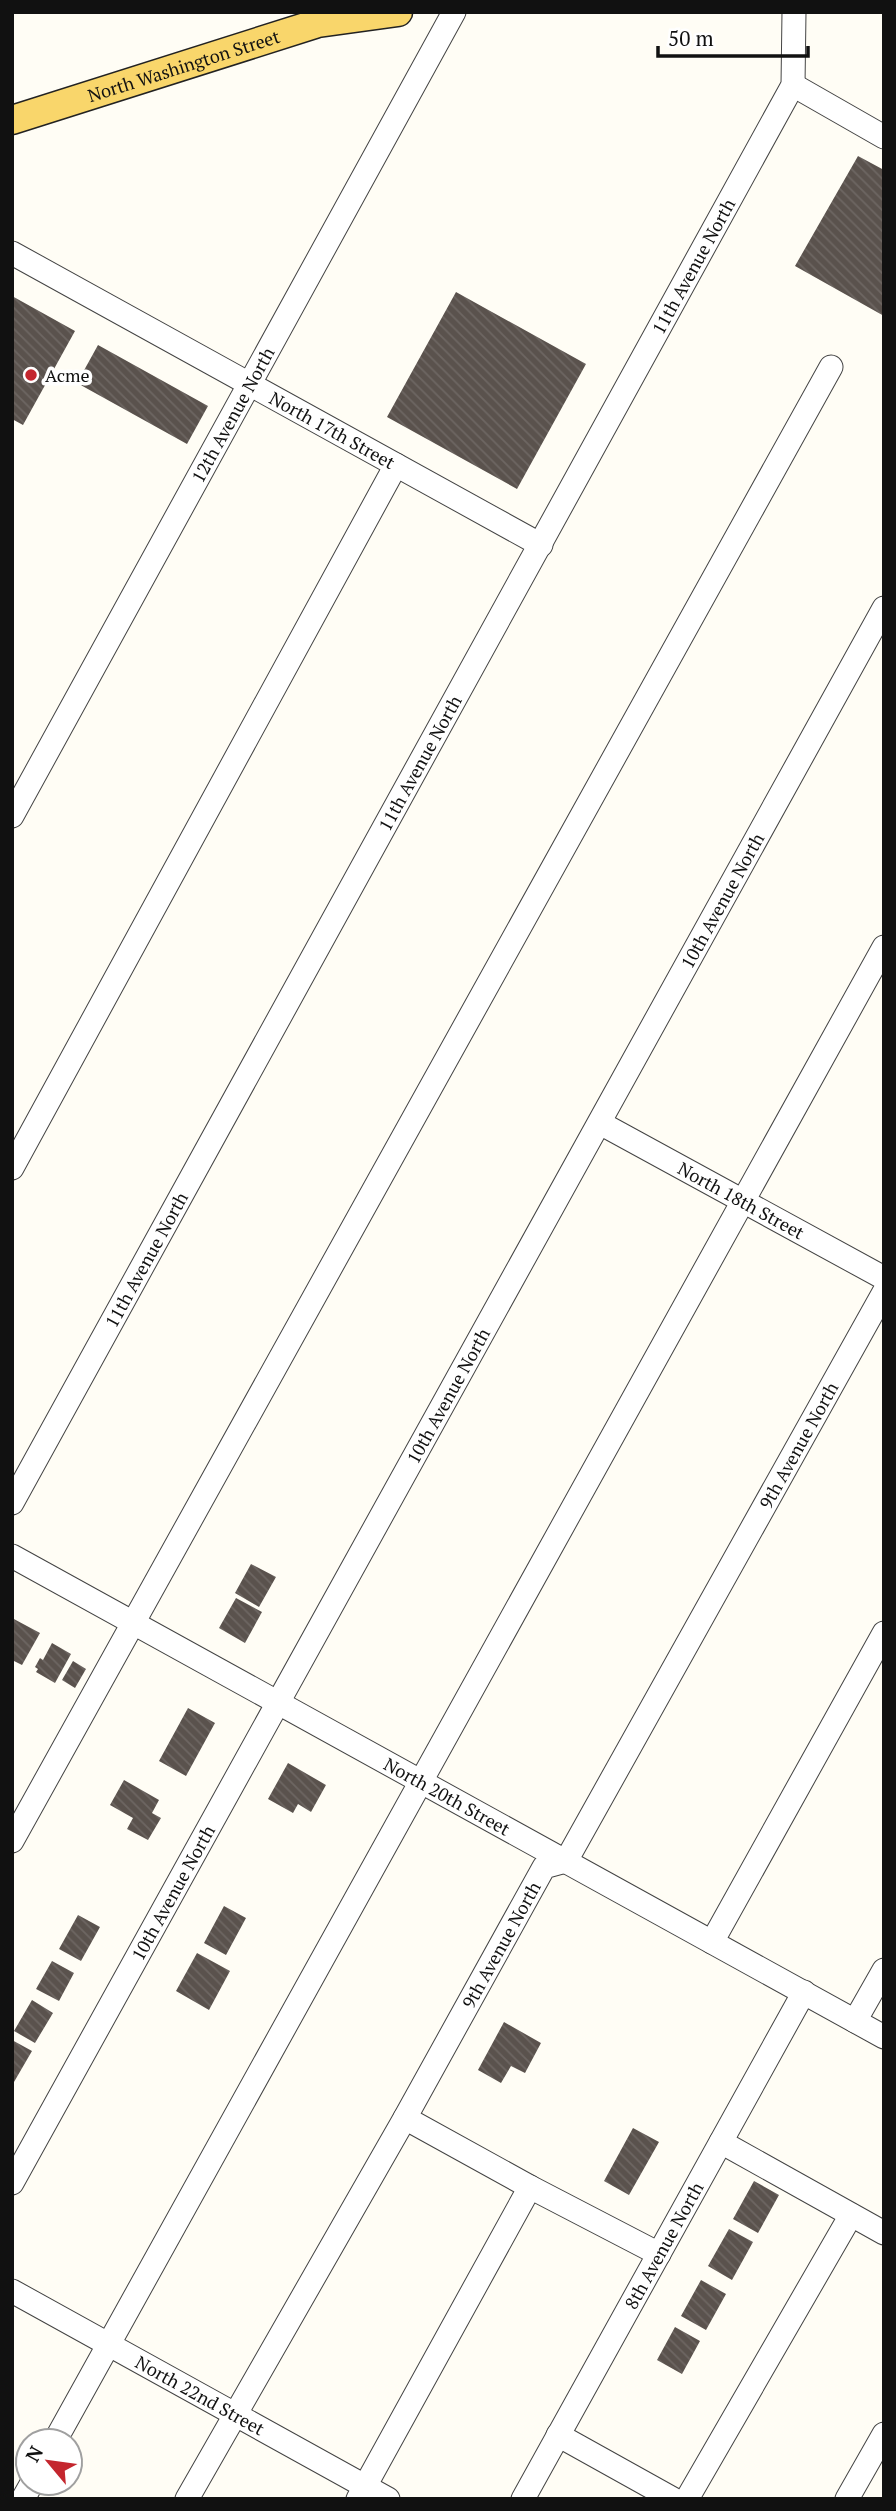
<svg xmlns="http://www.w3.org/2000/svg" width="896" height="2511" font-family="'PT Serif',serif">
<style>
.building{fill:url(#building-back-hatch)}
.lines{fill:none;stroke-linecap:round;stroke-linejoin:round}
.minor-casing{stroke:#444;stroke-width:25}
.major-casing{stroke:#222;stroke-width:31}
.minor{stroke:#fff;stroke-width:23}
.major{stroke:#f9d66b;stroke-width:28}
.poi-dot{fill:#c4262e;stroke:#fff;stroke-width:2.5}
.labels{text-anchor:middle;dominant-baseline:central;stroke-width:7;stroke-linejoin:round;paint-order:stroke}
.street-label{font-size:18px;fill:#111;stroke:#fff}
.poi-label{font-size:18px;fill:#111;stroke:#fff;text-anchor:start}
</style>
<defs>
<pattern id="building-back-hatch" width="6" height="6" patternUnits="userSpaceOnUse" patternTransform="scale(1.75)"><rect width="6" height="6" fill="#5a524d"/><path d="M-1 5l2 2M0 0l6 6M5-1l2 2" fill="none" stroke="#6d6662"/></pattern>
</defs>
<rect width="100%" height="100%" fill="#fffdf5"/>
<path class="building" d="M858 156 884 170V316L795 266Z
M456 292 586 364 517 489 387 417Z
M12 296 75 331 23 425 12 419Z
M98 345 208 406 187 444 77 383Z
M251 1564 276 1577 259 1607 235 1593Z
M236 1598 262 1612 245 1643 219 1628Z
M12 1618 40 1633 22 1665 12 1660Z
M52 1643 71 1654 55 1683 36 1672 38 1669 35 1667 40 1658 43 1660Z
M73 1661 86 1669 75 1688 62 1680Z
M188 1708 215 1723 186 1776 159 1761Z
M288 1763 326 1785 311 1812 298 1804 293 1813 268 1799Z
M124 1780 159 1800 152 1813 161 1818 148 1840 127 1829 133 1818 110 1805Z
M224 1906 246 1918 226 1955 204 1943Z
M78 1915 100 1927 81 1961 59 1949Z
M197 1953 230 1971 209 2010 176 1991Z
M52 1961 74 1973 59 2001 36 1989Z
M32 2000 53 2013 35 2043 14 2031Z
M504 2022 541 2043 525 2073 511 2066 501 2083 478 2070Z
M12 2040 32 2051 14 2082 12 2081Z
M633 2128 659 2142 629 2195 604 2181Z
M754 2181 779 2195 758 2233 733 2219Z
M729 2229 753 2242 732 2280 708 2266Z
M701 2280 726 2294 706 2330 681 2316Z
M675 2327 700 2341 682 2374 657 2360Z"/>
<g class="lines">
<g class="minor-casing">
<g id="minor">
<path d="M793 85 884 137"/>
<path id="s1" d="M12 253 541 545"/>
<path id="s2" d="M12 816 454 12"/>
<path id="s3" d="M600 1123 884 1278"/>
<path d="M12 1168 396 465"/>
<path id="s4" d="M12 1503 793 85 794 12"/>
<path id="s5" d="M12 1556 884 2037"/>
<path d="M12 1841 831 367"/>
<path d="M712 1942 884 1633"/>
<path d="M855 2021 884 1970"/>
<path d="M721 2142 884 2233"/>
<path id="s6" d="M12 2183 884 608"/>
<path d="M530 2187 659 2254"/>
<path id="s7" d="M12 2291 388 2499"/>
<path d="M558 2435 673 2499"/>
<path d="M55 2441 884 947"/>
<path d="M23 2499 32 2483"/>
<path id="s8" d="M187 2499 405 2118 544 1867 566 1861 884 1292"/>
<path d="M358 2499 530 2187 405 2118"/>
<path id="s9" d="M523 2499 804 1992"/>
<path d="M687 2499 851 2215"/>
<path d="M847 2499 884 2434"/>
</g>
</g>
<g class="major-casing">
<g id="major">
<path id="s10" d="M12 120 318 23 398 12"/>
</g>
</g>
<use href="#minor" class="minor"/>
<use href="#major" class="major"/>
</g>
<circle class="poi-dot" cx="31" cy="375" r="7"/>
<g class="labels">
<g class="street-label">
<text stroke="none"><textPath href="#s10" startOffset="180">North Washington Street</textPath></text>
<text stroke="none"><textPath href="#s4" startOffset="1412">11th Avenue North</textPath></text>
<text stroke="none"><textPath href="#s2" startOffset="458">12th Avenue North</textPath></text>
<text stroke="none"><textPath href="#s1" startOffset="366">North 17th Street</textPath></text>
<text stroke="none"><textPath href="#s4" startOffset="845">11th Avenue North</textPath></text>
<text stroke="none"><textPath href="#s6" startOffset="1466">10th Avenue North</textPath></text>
<text stroke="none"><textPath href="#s3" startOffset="161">North 18th Street</textPath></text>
<text stroke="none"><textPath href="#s4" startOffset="278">11th Avenue North</textPath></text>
<text stroke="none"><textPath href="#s6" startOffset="900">10th Avenue North</textPath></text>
<text stroke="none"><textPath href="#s8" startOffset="1225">9th Avenue North</textPath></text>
<text stroke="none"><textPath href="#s5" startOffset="497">North 20th Street</textPath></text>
<text stroke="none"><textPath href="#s6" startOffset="332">10th Avenue North</textPath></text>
<text stroke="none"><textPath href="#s8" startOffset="637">9th Avenue North</textPath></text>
<text stroke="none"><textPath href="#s9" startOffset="290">8th Avenue North</textPath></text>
<text stroke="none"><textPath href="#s7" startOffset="215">North 22nd Street</textPath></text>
</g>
<g class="poi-label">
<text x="45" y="375">Acme</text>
</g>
</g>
<rect width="896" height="2511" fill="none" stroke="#111111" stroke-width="28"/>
<g transform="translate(49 2462) rotate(299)"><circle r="33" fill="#ffffff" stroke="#a0a0a0" stroke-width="2"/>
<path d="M0-5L12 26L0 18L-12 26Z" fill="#c4262e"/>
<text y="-10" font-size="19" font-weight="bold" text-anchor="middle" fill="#111111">N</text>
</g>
<path d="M658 46v10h150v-10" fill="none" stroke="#111111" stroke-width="3.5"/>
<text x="668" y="46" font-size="21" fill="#111111" stroke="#ffffff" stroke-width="5" paint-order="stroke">50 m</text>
</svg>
